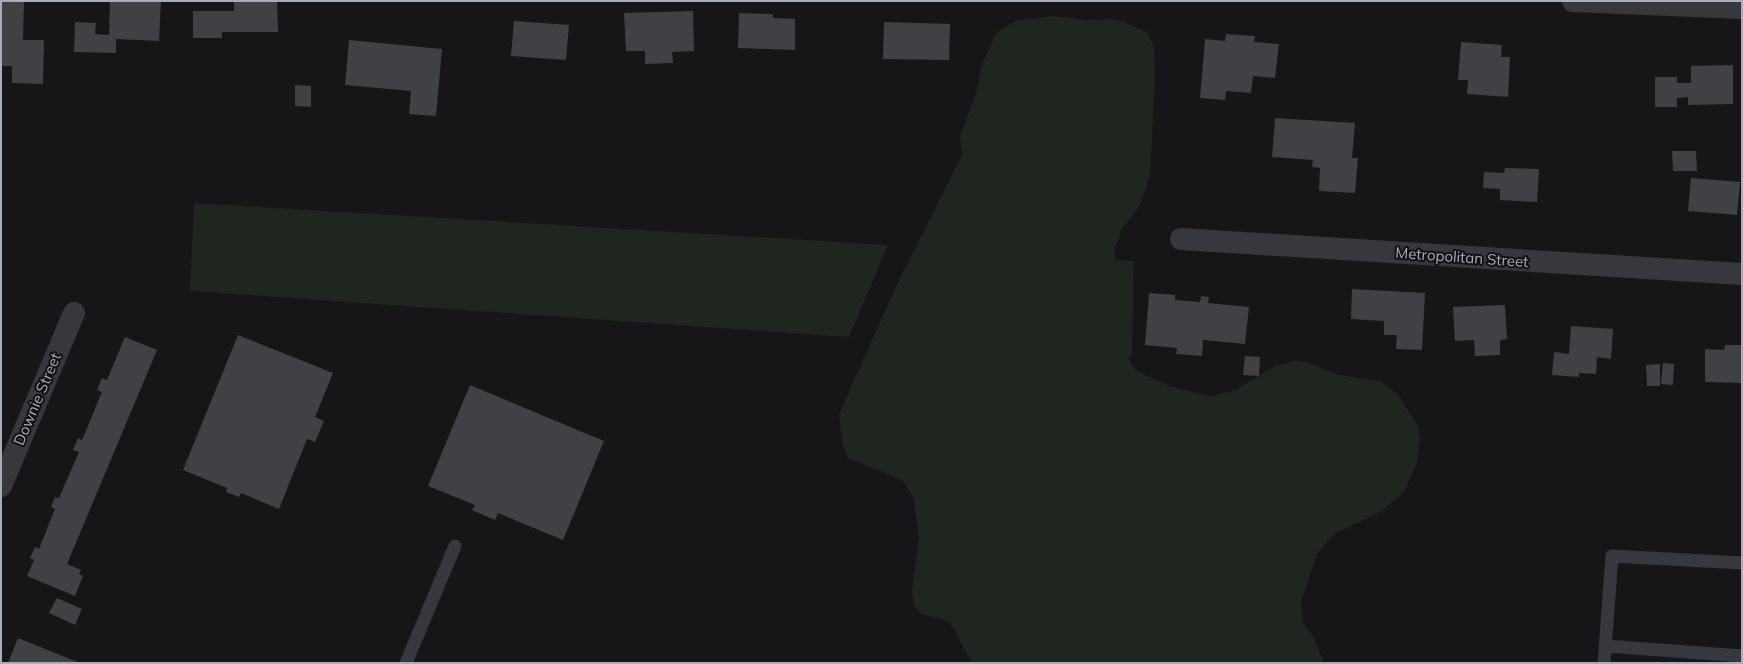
<svg xmlns="http://www.w3.org/2000/svg" width="1743" height="664" font-family="Mulish,sans-serif">
<style>
.green{fill:#1e261f}
.building{fill:#404145}
.lines{fill:none;stroke-linecap:round;stroke-linejoin:round}
.service{stroke:#37383d;stroke-width:13}
.minor{stroke:#37383d;stroke-width:22}
.labels{text-anchor:middle;dominant-baseline:central;stroke-width:4;stroke-linejoin:round;paint-order:stroke}
.street-label{font-size:15px;fill:#a8adb8;stroke:#111113}
</style>
<rect width="100%" height="100%" fill="#161618"/>
<path class="green" d="M1053 16 1087 20 1109 19 1124 22 1147 32 1154 47 1155 76 1150 176 1139 207 1122 228 1114 251 1116 260 1134 261 1132 356H1129L1131 364 1137 371 1171 387 1210 396 1235 390 1277 365 1295 361 1305 362 1340 375 1382 382 1398 395 1418 426 1420 438 1417 463 1404 492 1382 511 1334 534 1317 554 1301 602 1303 622 1315 640 1324 663H974L968 656 950 622 921 614 914 606 912 589 919 537 914 500 904 481 848 458 843 447 839 414 898 282 962 155 960 136 977 91 981 67 996 33 1015 21Z
M194 203 888 245 849 337 190 291Z"/>
<path class="building" d="M1 1H24L23 40H44L43 84 12 83V66H1Z
M110 1H161L159 41 116 39V53L74 52 75 22 96 23 95 34 109 35Z
M234 1H277L278 32H222V38H193V11H234Z
M693 11 694 51 672 52 673 63 645 64V51H626L624 13Z
M739 13 773 14V18L795 19V50L738 48Z
M514 21 569 25 566 60 511 56Z
M884 22 950 24 949 60 883 59Z
M1226 34 1255 36 1254 42 1279 44 1275 78 1253 76 1251 93 1226 91 1225 100 1200 98 1205 39 1225 41Z
M349 40 442 49 436 116 409 114 411 91 345 85Z
M1461 42 1502 45 1501 57H1510L1508 97 1467 94 1468 80H1458Z
M1733 65V104L1688 105V97L1677 98V107H1655V77H1677V83H1691V66Z
M295 85 311 86V107L295 106Z
M1275 118 1355 123 1352 158H1358L1355 193 1319 191 1320 168 1312 167 1313 160 1272 157Z
M1672 151H1696L1697 171H1673Z
M1505 168 1539 169 1537 202 1500 200V189L1483 188 1484 172 1504 173Z
M1691 178 1740 182 1737 215 1688 211Z
M1352 289 1425 293 1422 350 1396 349 1397 335H1384V321L1351 319Z
M1149 293 1175 295V300L1200 302 1201 296 1209 297 1208 303 1249 307 1245 344 1203 340 1202 356 1176 354 1177 348 1145 345Z
M1505 305 1507 339 1500 340V355L1475 356 1474 340 1455 341 1453 307Z
M1571 326 1613 329 1611 359 1597 357 1596 374 1579 373V377L1552 375 1554 352 1569 354Z
M238 335 333 373 315 417 324 421 315 442 307 439 279 509 241 493 239 497 226 492 227 488 183 470Z
M125 337 157 350 67 564 81 570 79 574 83 576 75 596 27 576 34 560 30 558 35 547 39 549 55 509 51 507 55 497 59 498 79 452 73 450 78 438 82 440 102 392 97 390 102 378 107 380Z
M1725 345H1742V383L1705 382V349L1724 350Z
M1245 356 1260 357 1259 376 1243 375Z
M1663 363 1674 364 1673 385 1661 384Z
M1660 364V386H1647L1646 365Z
M470 385 604 441 563 540 498 513 495 520 472 510 475 505 428 486Z
M57 598 82 609 75 625 49 613Z
M18 638 80 663H8Z"/>
<g class="lines">
<path class="service" d="M1606 646 1742 656
M406 663 455 546
M1604 663 1612 556 1742 563"/>
<path class="minor" d="M1573 1 1742 8
M1181 239 1742 274
M1 486 74 313"/>
</g>
<g class="labels">
<g class="street-label">
<text transform="translate(1462 257) rotate(4)">Metropolitan Street</text>
<text transform="translate(37 399) rotate(-67)">Downie Street</text>
</g>
</g>
<rect width="1743" height="664" fill="none" stroke="#a8adb8" stroke-width="4"/>
</svg>
